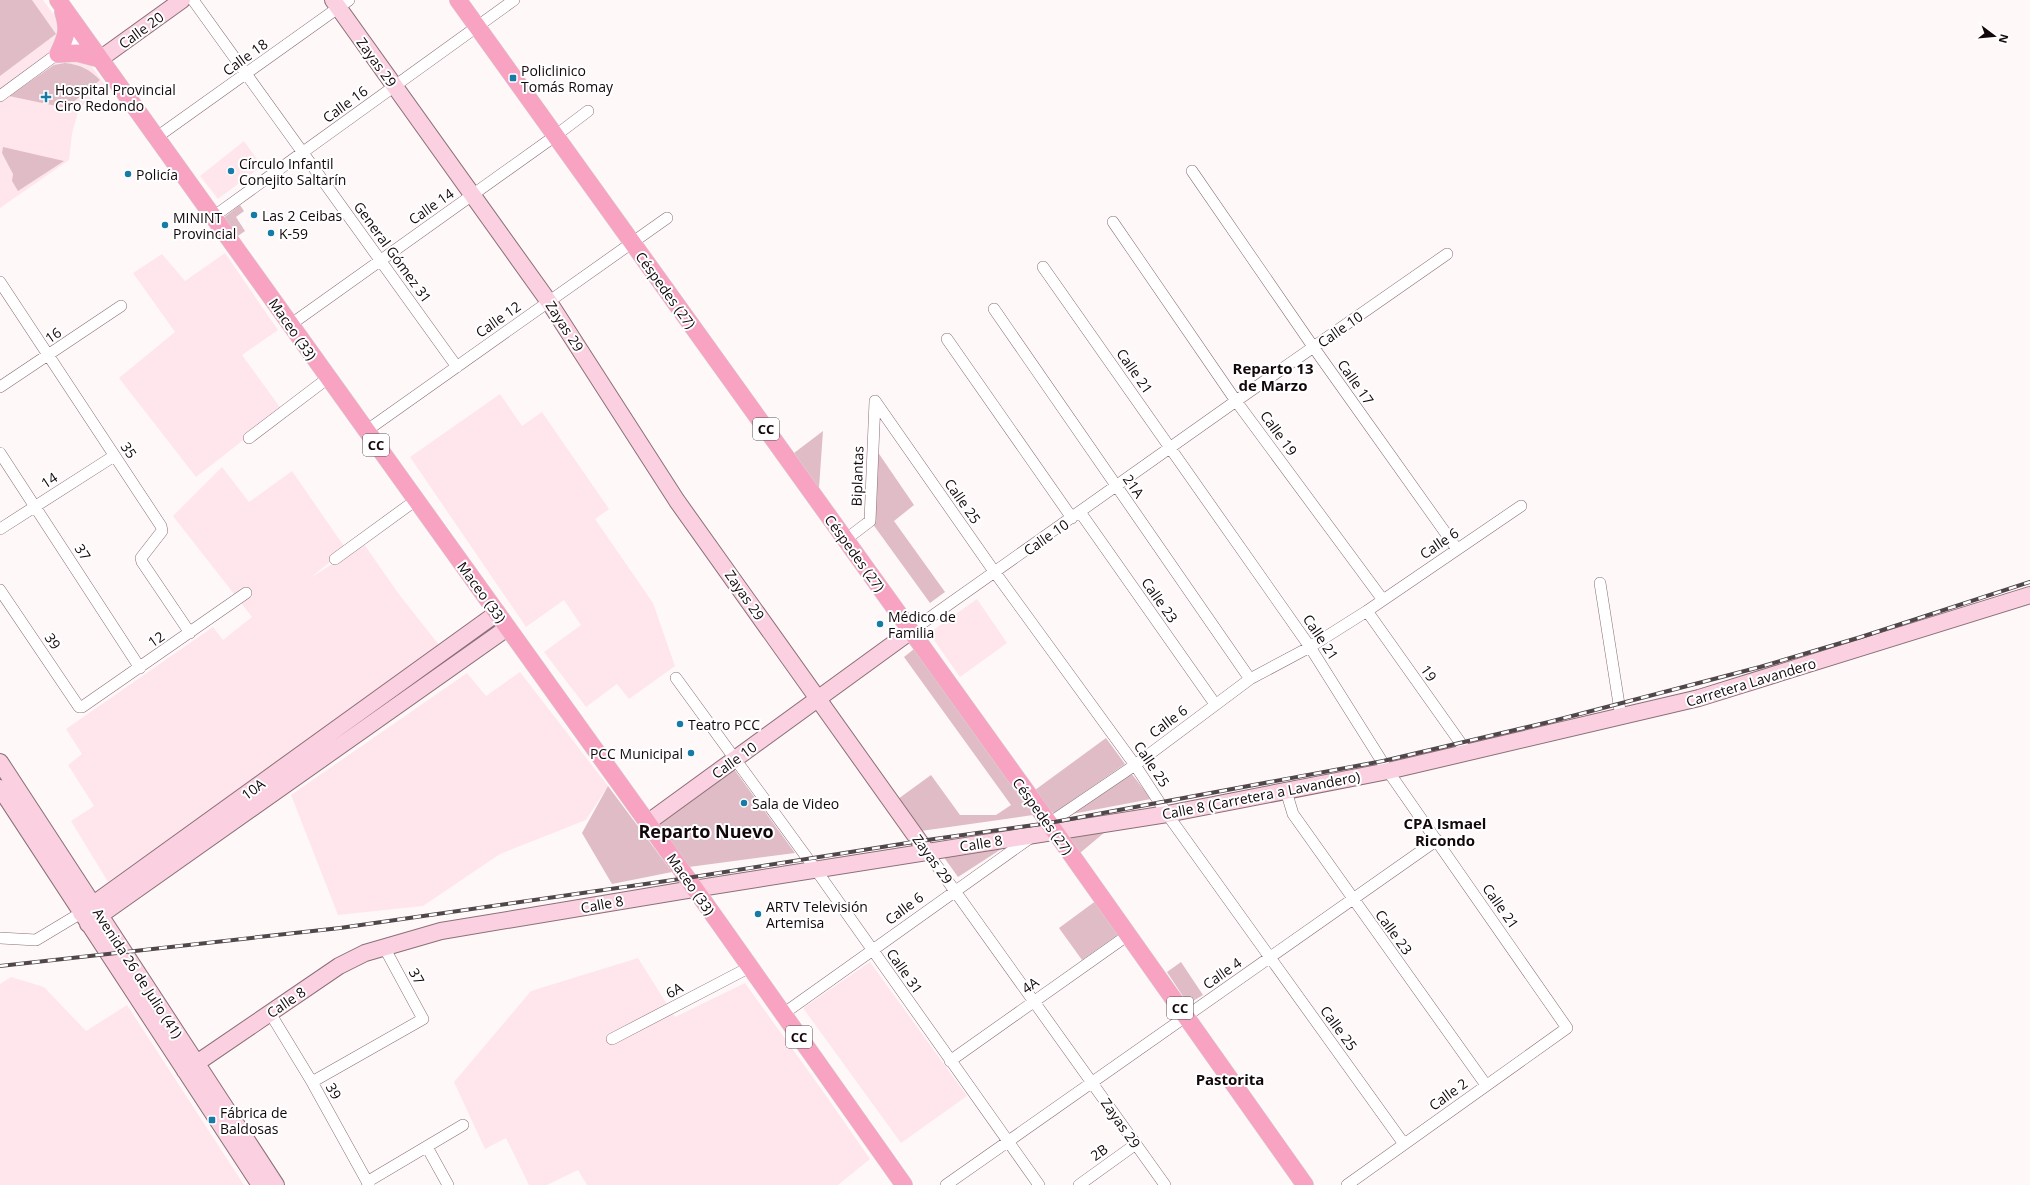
<svg xmlns="http://www.w3.org/2000/svg" width="2030" height="1185" font-family="'Open Sans',sans-serif">
<style>
.built{fill:#fee6ec}
.green{fill:#e0bdc6}
.lines{fill:none;stroke-linecap:round;stroke-linejoin:round}
.street-casing{stroke:#8b6f77;stroke-width:12}
.secondary-casing{stroke:#8b6f77;stroke-width:18}
.primary-casing{stroke:#d4d3d3;stroke-width:18}
.street{stroke:#fff;stroke-width:11}
.secondary{stroke:#fbd1e1;stroke-width:16}
.primary{stroke:#f8a3c2;stroke-width:17}
.rail-casing{stroke:#50474a;stroke-width:4}
.rail{stroke:#fff;stroke-width:2.5;stroke-dasharray:8;stroke-linecap:butt}
.poi-dot{fill:#167ca7;stroke:#fff;stroke-width:1.5}
.labels{text-anchor:middle;dominant-baseline:central;stroke-width:4;stroke-linejoin:round;paint-order:stroke}
.shield{fill:#fff;stroke:#595254;stroke-width:1}
.shield-label{font-size:13px;font-weight:bold;fill:#12080b}
.street-label{font-size:14px;fill:#12080b;stroke:#fff}
.poi-label{font-size:14px;fill:#12080b;stroke:#fff;text-anchor:start}
.neighbourhood-label{font-size:15px;font-weight:bold;fill:#12080b;stroke:#fff}
.district-label{font-size:18px;font-weight:bold;fill:#12080b;stroke:#fff}
</style>
<rect width="100%" height="100%" fill="#fef8f9"/>
<path class="built" d="M0 0H43L106 86 79 108 72 134 69 160 0 208Z
M244 141 262 166 218 199 200 176Z
M225 253 278 330 242 355 282 410 196 477 119 378 175 332 133 273 162 254 185 281Z
M500 394 522 426 542 412 609 509 595 519 653 603 675 666 629 699 617 684 586 707 544 652 581 625 564 600 526 627 410 457Z
M222 467 249 502 292 471 346 549 310 578 364 544 398 593 439 645 108 882 71 821 94 806 68 765 82 754 66 729 213 627 223 640 252 617 173 516Z
M977 599 1007 643 960 677 929 633Z
M520 672 608 786 586 820 500 854 423 906 338 915 291 795 467 673 486 696Z
M638 958 675 1017 745 983 822 1090 870 1159 838 1185H587L578 1170 547 1185H529L506 1138 485 1149 454 1082 531 991Z
M870 962 967 1096 901 1143 803 1008Z
M11 977 44 987 86 1031 127 1005 244 1185H0V984Z"/>
<path class="green" d="M0 0H32L56 34 0 76Z
M65 63C81 65 89 69 100 80L66 108 9 96 54 65Z
M3 147 64 161 18 191 12 181 13 174 2 153Z
M240 205 244 211 236 217 245 231 235 238 222 219Z
M823 431 819 488 794 453Z
M875 448 914 505 894 521 945 592 930 603 872 523Z
M472 641 471 646 349 734 346 730 468 642Z
M914 649 1021 799 1033 815 921 831 898 799 931 775 960 815H996L1011 805 904 657Z
M1106 738 1125 764 1054 813 1050 811 1035 790Z
M734 769 795 853 689 867 658 824Z
M1131 773 1151 799 1067 815Z
M608 786 672 872 612 884 582 833Z
M1105 832 1080 853 1068 836Z
M1003 848 958 877 943 856Z
M1097 900 1120 933 1082 960 1059 928Z
M1181 962 1203 995 1188 1004 1167 972Z"/>
<g class="lines">
<g class="street-casing">
<path id="street" d="M193 0 457 367
M0 96 83 35
M157 137 349 0
M1192 171 1314 348 1457 549
M213 217 514 0
M1113 222 1236 401 1383 600
M1043 267 1310 647 1388 771 1567 1028 1347 1185
M0 282 161 526 162 531 141 558 142 562 190 633
M994 309 1250 679
M290 325 555 136 588 111
M947 339 1072 518
M0 387 121 306
M875 401 991 567 1135 765 1167 814 1404 1144
M366 431 667 218
M249 438 328 378
M0 453 140 668
M1080 512 1215 704
M0 529 114 456
M845 540 870 521 875 401
M335 559 416 500
M1600 583 1621 717
M0 590 79 707H82L246 593
M1367 611 1467 752
M911 631 1236 401 1447 254
M676 678 816 870 1039 1185
M1286 791 1293 814 1486 1085
M1045 826 1135 765 1250 679 1310 647 1367 611 1521 506
M927 852 1165 1185
M0 938 36 940 81 913
M270 1013 312 1082 369 1185
M783 1014 1030 838
M612 1039 750 967
M950 1061 1128 935
M312 1082 423 1019 384 947
M427 1147 448 1185
M367 1182 463 1125
M946 1185 1437 840
M1079 1185 1136 1144"/>
</g>
<g class="secondary-casing">
<path id="secondary" d="M333 0 549 302 677 501 927 852
M100 59 182 0
M0 762 276 1185
M0 788 260 1185
M647 823 911 631
M81 913 497 613
M88 924 507 628
M185 1071 339 966 365 953 441 931 681 891 1167 814 1388 771 1699 698 2030 595"/>
</g>
<g class="primary-casing">
<path id="primary" d="M58 0 695 889 904 1185
M458 0 1049 823 1305 1185
M63 12C69 30 66 37 58 54L77 53 100 59"/>
</g>
<use href="#street" class="street"/>
<use href="#secondary" class="secondary"/>
<use href="#primary" class="primary"/>
<g class="rail-casing">
<path id="rail" d="M0 966 340 928 687 878 920 841 1049 823 1383 761 1549 722 1760 667 1861 637 2030 582"/>
</g>
<use href="#rail" class="rail"/>
</g>
<g class="poi-dot">
<rect x="509" y="74" width="8" height="8" rx="2"/>
<path d="M44 91h4v4h4v4h-4v4h-4v-4h-4v-4h4z"/>
<circle cx="231" cy="171" r="4"/>
<circle cx="128" cy="174" r="4"/>
<circle cx="254" cy="215" r="4"/>
<circle cx="165" cy="225" r="4"/>
<circle cx="271" cy="233" r="4"/>
<circle cx="880" cy="624" r="4"/>
<circle cx="680" cy="724" r="4"/>
<circle cx="691" cy="753" r="4"/>
<circle cx="744" cy="803" r="4"/>
<circle cx="758" cy="914" r="4"/>
<rect x="208" y="1116" width="8" height="8" rx="2"/>
</g>
<g class="labels">
<g class="shield">
<rect x="753" y="418" width="26" height="22" rx="3"/>
<rect x="363" y="434" width="26" height="22" rx="3"/>
<rect x="1167" y="997" width="26" height="22" rx="3"/>
<rect x="786" y="1026" width="26" height="22" rx="3"/>
</g>
<g class="shield-label">
<text x="766" y="429">CC</text>
<text x="376" y="445">CC</text>
<text x="1180" y="1008">CC</text>
<text x="799" y="1037">CC</text>
</g>
<g class="street-label">
<text transform="translate(141 30) rotate(-36)">Calle 20</text>
<text transform="translate(245 57) rotate(-36)">Calle 18</text>
<text transform="translate(377 62) rotate(54)">Zayas 29</text>
<text transform="translate(345 104) rotate(-36)">Calle 16</text>
<text transform="translate(431 206) rotate(-35)">Calle 14</text>
<text transform="translate(393 252) rotate(54)">General Gómez 31</text>
<text transform="translate(666 290) rotate(54)">Céspedes (27)</text>
<text transform="translate(498 319) rotate(-35)">Calle 12</text>
<text transform="translate(565 326) rotate(57)">Zayas 29</text>
<text transform="translate(293 329) rotate(55)">Maceo (33)</text>
<text transform="translate(1340 329) rotate(-35)">Calle 10</text>
<text transform="translate(53 335) rotate(-34)">16</text>
<text transform="translate(1135 371) rotate(55)">Calle 21</text>
<text transform="translate(1356 382) rotate(55)">Calle 17</text>
<text transform="translate(1279 433) rotate(54)">Calle 19</text>
<text transform="translate(129 450) rotate(56)">35</text>
<text transform="translate(857 476) rotate(-88)">Biplantas</text>
<text transform="translate(49 480) rotate(-33)">14</text>
<text transform="translate(1134 486) rotate(55)">21A</text>
<text transform="translate(963 501) rotate(55)">Calle 25</text>
<text transform="translate(1046 537) rotate(-35)">Calle 10</text>
<text transform="translate(1439 543) rotate(-34)">Calle 6</text>
<text transform="translate(83 552) rotate(57)">37</text>
<text transform="translate(855 553) rotate(54)">Céspedes (27)</text>
<text transform="translate(482 592) rotate(54)">Maceo (33)</text>
<text transform="translate(745 595) rotate(55)">Zayas 29</text>
<text transform="translate(1160 600) rotate(55)">Calle 23</text>
<text transform="translate(1321 637) rotate(56)">Calle 21</text>
<text transform="translate(156 639) rotate(-35)">12</text>
<text transform="translate(53 641) rotate(56)">39</text>
<text transform="translate(1429 673) rotate(55)">19</text>
<text transform="translate(1751 682) rotate(-17)">Carretera Lavandero</text>
<text transform="translate(1168 721) rotate(-37)">Calle 6</text>
<text transform="translate(734 760) rotate(-36)">Calle 10</text>
<text transform="translate(1152 764) rotate(56)">Calle 25</text>
<text transform="translate(253 789) rotate(-36)">10A</text>
<text transform="translate(1261 795) rotate(-11)">Calle 8 (Carretera a Lavandero)</text>
<text transform="translate(1043 816) rotate(54)">Céspedes (27)</text>
<text transform="translate(981 843) rotate(-9)">Calle 8</text>
<text transform="translate(933 859) rotate(54)">Zayas 29</text>
<text transform="translate(691 884) rotate(55)">Maceo (33)</text>
<text transform="translate(602 904) rotate(-10)">Calle 8</text>
<text transform="translate(1501 906) rotate(55)">Calle 21</text>
<text transform="translate(904 908) rotate(-37)">Calle 6</text>
<text transform="translate(1394 932) rotate(54)">Calle 23</text>
<text transform="translate(905 971) rotate(55)">Calle 31</text>
<text transform="translate(138 973) rotate(57)">Avenida 26 de Julio (41)</text>
<text transform="translate(1222 973) rotate(-35)">Calle 4</text>
<text transform="translate(417 976) rotate(61)">37</text>
<text transform="translate(1030 985) rotate(-35)">4A</text>
<text transform="translate(674 990) rotate(-28)">6A</text>
<text transform="translate(286 1002) rotate(-34)">Calle 8</text>
<text transform="translate(1339 1028) rotate(54)">Calle 25</text>
<text transform="translate(334 1091) rotate(60)">39</text>
<text transform="translate(1448 1094) rotate(-36)">Calle 2</text>
<text transform="translate(1121 1123) rotate(55)">Zayas 29</text>
<text transform="translate(1099 1152) rotate(-36)">2B</text>
</g>
<g class="poi-label">
<text x="521" y="70">Policlinico<tspan x="521" dy="16">Tomás Romay</tspan></text>
<text x="55" y="89">Hospital Provincial<tspan x="55" dy="16">Ciro Redondo</tspan></text>
<text x="239" y="163">Círculo Infantil<tspan x="239" dy="16">Conejito Saltarín</tspan></text>
<text x="136" y="174">Policía</text>
<text x="262" y="215">Las 2 Ceibas</text>
<text x="173" y="217">MININT<tspan x="173" dy="16">Provincial</tspan></text>
<text x="279" y="233">K-59</text>
<text x="888" y="616">Médico de<tspan x="888" dy="16">Familia</tspan></text>
<text x="688" y="724">Teatro PCC</text>
<text x="683" y="753" text-anchor="end">PCC Municipal</text>
<text x="752" y="803">Sala de Video</text>
<text x="766" y="906">ARTV Televisión<tspan x="766" dy="16">Artemisa</tspan></text>
<text x="220" y="1112">Fábrica de<tspan x="220" dy="16">Baldosas</tspan></text>
</g>
<g class="neighbourhood-label">
<text x="1273" y="368">Reparto 13<tspan x="1273" dy="17">de Marzo</tspan></text>
<text x="1445" y="823">CPA Ismael<tspan x="1445" dy="17">Ricondo</tspan></text>
<text x="1230" y="1079">Pastorita</text>
</g>
<g class="district-label">
<text x="706" y="831">Reparto Nuevo</text>
</g>
</g>
<g transform="translate(1994 36) rotate(106)" stroke="#ffffff" stroke-width="3" paint-order="stroke">
<path d="M0-3L7 15L0 10L-7 15Z" fill="#12080b"/>
<text y="-6" font-size="11" font-weight="bold" text-anchor="middle" fill="#12080b">N</text>
</g>
</svg>
